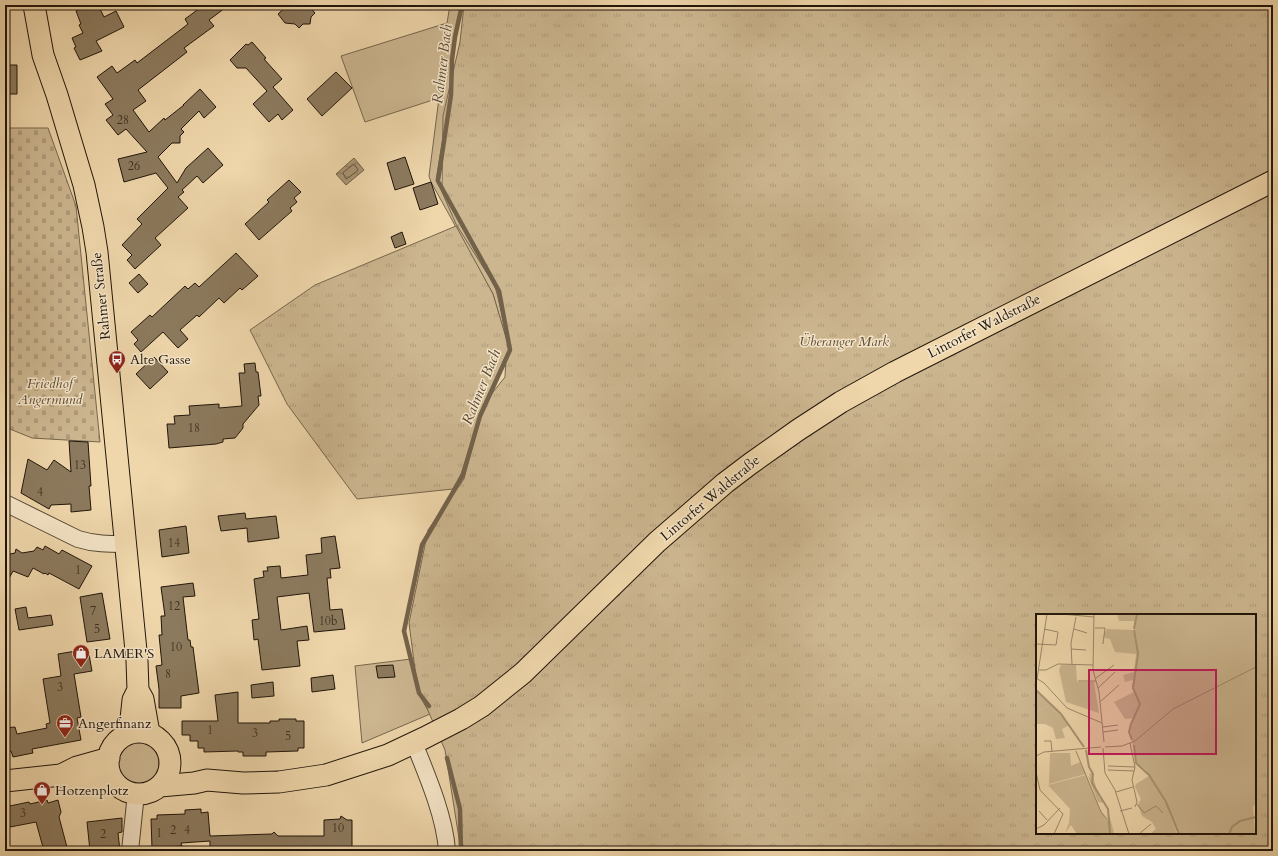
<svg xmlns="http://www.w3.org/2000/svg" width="1278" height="856" font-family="Cardo,serif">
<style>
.green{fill:#ccb690;stroke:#76664d}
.cemetery{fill:url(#cemetery-stones);stroke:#76664d}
.park{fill:url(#park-tufts);stroke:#76664d;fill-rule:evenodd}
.water{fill:url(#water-waves);stroke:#73624a}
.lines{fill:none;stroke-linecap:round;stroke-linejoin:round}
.shore{stroke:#65553f;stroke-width:1}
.stream{stroke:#73624a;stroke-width:4.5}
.building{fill:#8c7a5e;stroke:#21150a}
.minor-casing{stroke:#544632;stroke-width:18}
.major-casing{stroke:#21150a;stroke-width:23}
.minor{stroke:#f5e5c8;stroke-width:16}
.major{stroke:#efd7ab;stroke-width:21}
.labels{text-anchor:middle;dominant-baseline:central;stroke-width:3;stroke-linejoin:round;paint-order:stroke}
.number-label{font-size:12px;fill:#3c2e1f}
.street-label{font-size:14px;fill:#21150a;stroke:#f5e5c8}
.park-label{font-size:14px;font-style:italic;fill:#5d4d39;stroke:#f5e5c8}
.poi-label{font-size:14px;fill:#21150a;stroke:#f5e5c8;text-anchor:start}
.water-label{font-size:15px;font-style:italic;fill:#574834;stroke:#f5e5c8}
.inset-river{fill:none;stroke:#a99574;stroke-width:2}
.inset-road{fill:none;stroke:#9d896b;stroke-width:1}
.view{fill:#c2185b;fill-opacity:0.15;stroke:#c2185b;stroke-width:2}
.inset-edge{fill:none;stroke:#21150a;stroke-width:2}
</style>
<defs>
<pattern id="cemetery-stones" width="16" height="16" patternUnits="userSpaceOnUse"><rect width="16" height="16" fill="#ccb690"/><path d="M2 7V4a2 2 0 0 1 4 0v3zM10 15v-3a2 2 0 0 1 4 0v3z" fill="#af9c7b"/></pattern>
<pattern id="park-tufts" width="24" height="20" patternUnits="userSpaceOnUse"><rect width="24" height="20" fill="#ccb690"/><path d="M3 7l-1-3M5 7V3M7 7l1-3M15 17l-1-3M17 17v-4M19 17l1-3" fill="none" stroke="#af9c7b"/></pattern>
<pattern id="water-waves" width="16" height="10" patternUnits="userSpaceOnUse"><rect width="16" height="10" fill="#a99574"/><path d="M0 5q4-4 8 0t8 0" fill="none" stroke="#89785d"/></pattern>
</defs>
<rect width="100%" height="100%" fill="#efd7ab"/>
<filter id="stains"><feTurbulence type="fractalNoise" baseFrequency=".005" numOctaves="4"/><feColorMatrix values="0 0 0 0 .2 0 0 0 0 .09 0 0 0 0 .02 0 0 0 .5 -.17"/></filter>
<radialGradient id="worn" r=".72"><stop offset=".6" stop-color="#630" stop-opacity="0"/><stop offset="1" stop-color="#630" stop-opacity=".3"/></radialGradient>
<path class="green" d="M450 5H461L451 60 450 95 436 180 497 291 509 349 493 294 431 182 429 176 439 98 365 122 341 56 447 23Z
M411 659 418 693 430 714 362 743 355 666Z
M117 763a21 21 0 1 1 42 0a21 21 0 1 1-42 0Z"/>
<path class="cemetery" d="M5 128H48L76 206 100 442 32 438 5 427Z"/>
<path class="park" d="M464 5H1273V851H461L445 750 417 685 409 623 428 530 464 479 475 431 461 474 453 489 357 499 287 404 250 330 315 285 456 226 493 294 507 341 508 337 495 286 456 224 442 192 443 116 460 42ZM506 356 505 377 486 401V400ZM1037 615H1255V833H1037Z"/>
<path class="water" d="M354 158 364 170 346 185 336 174Z"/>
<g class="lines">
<path class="shore" d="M353 165H355L358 170 348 178 346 179 343 173Z"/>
<path class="stream" d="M429 706 419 693 404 631 422 545 463 475 480 416 510 350 499 291 438 181 451 95 452 60 455 37 462 5
M447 758 460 809 461 851"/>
</g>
<path class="building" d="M88 5H98L104 17 116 11 124 27 96 41 102 51 80 60 74 48 76 47 72 38 83 33 79 25 81 24 76 11Z
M204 5H229L209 20 214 26 184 48 187 52 138 90 146 101 133 110 149 132 164 118 165 120 184 105H183L200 89 216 107 204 118 199 111 181 129 184 132 180 136V143H172L158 157 177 183 186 168 208 148 223 165 203 183 197 176 182 190 184 192 178 197 188 208 155 238 161 245 135 269 127 260 132 255 122 245 142 224 137 219 168 188 156 173 124 182 118 159 147 152 126 129 118 135 106 120 113 115 105 104 113 99 97 77 112 66 117 73 135 60 137 63 188 24 185 19Z
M288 5H308L315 13 311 17 310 24H303L299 28 295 24 285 23 278 14Z
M252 42 266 58 264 59 282 79 273 87 293 110 282 120 278 114 269 122 253 104 267 91 246 68H237L230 60 246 44 248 45Z
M5 65H17V94H5Z
M336 72 352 88 322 116 307 99Z
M405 157 414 184 395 190 387 163Z
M289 180 301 192 294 198 297 202 290 208 292 211 259 240 245 224 269 202 267 200Z
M431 182 438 204 420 210 413 188Z
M402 232 406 244 395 248 391 237Z
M236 253 258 276 242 290 240 288 224 303 219 298 199 317 197 315 180 330 188 339 178 348 163 332 141 352 134 344 138 340 131 332 150 315 152 317 185 286 188 289 195 283 199 287Z
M139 274 148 284 138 293 129 283Z
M154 357 168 372 150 389 136 374Z
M255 363 256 372H258L261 396H258L259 405 243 424V428L235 438 223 439V442L216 444 169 448 167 424H175L174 416 190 415 189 406 219 404V408L242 406 239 373H245L244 364Z
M69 441 88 442 91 486H89L91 510 71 512V504L51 505 49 509 21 493 28 459 47 470 54 460 71 472Z
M245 513 246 519 276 516 279 538 248 542 247 528 221 531 218 516Z
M186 526 189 553 162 557 159 530Z
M335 536 340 568 330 569 331 578H327L330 610 342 609 345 629 314 632 309 593 277 597 281 630 307 626 309 640 297 641 300 666 262 670 258 639 254 640 252 620 259 619 254 579 264 577 263 571H268L267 567 280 566 281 578 308 575 306 555 322 553 321 538Z
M45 546 59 554 62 550 92 566 79 589 49 573 48 575 45 573 44 574 33 568 28 577 13 571 5 586V555L15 553 16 549 22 553 34 551 37 547 43 550Z
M193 583 195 596 183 597 188 640H190L191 647H193L199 693 181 696V708H159V689L156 666 162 665 159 635H162L161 616H165L161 587Z
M102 593 110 639 87 642 80 597Z
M26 607 28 618 51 615 53 625 19 630 15 609Z
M88 649 92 671 74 674 81 717 77 718 81 740 32 749 33 753 13 757 11 751 5 752V728L15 727 17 734 47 728 46 724 50 723 43 679 61 676 58 654Z
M393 665 395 677 378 678 376 666Z
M333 675 335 689 312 692 311 678Z
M273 682 274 696 252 698 251 685Z
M238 692V723H270V721H279V719H296V721H304V748H298V751L266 752V756H243V752H238V751L204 752V748H198V741H190V735H182V721H218L215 695Z
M47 800 48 803 58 800 61 812 59 817 68 851H44L36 822 5 828V807L29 802 30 804Z
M201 809V813L208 812 210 836 272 834 274 832 278 836H324V820L340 819 341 816 347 820H352V851H238V848L210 849V841L181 843 182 846 152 848 151 819H157V815L185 814V810Z
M122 818V832L118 833 120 851H90L87 822Z"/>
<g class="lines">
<g class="minor-casing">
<path id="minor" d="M5 503 78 539C94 544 109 544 125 544
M414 743C427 775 445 817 447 851
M130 851 136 793"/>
</g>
<g class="major-casing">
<path id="major" d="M34 5 43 55 57 95 84 185 93 227 97 252 137 661 138 690 133 700 131 719 127 733
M138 690 143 699 149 733
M108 763a31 31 0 1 1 62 0a31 31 0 1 1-62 0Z
M61 775 71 780H113
M5 781 61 775 77 767 109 758
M160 786 194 783 207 780 243 783 279 782 326 775 388 755 424 738 461 719 482 706 523 673 657 542 725 483 750 464 798 430 841 402 895 372 1273 181"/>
</g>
<use href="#minor" class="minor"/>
<use href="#major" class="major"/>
</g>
<defs>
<g id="bus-pin" transform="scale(0.9)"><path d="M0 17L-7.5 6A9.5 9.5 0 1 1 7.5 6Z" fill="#8f2418" stroke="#f5e5c8"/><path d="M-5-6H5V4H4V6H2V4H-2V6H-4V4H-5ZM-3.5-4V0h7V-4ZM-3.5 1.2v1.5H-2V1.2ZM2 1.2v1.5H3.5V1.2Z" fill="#fff"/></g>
<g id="shop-pin" transform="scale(0.9)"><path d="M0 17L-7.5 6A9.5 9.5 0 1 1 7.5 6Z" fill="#8f2418" stroke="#f5e5c8"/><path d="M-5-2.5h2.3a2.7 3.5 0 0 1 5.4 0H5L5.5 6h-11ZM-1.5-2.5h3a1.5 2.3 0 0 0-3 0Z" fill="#fff"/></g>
<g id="office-pin" transform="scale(0.9)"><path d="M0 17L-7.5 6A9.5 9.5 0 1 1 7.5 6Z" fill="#8f2418" stroke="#f5e5c8"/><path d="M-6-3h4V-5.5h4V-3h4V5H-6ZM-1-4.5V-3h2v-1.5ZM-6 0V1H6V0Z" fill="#fff"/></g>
</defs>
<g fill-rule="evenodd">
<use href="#bus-pin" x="117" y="359"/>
<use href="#shop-pin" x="81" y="653"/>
<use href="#office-pin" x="65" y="723"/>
<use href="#shop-pin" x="42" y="790"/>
</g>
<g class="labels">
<g class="number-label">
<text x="123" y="120">28</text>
<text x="134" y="166">26</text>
<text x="194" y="428">18</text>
<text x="80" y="465">13</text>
<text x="40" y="492">4</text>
<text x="174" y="543">14</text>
<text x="78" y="570">1</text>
<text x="174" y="606">12</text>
<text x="93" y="611">7</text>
<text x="328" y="621">10b</text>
<text x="97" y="629">5</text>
<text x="176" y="647">10</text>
<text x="168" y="674">8</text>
<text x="60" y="687">3</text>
<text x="210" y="730">1</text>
<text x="255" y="733">3</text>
<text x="288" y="736">5</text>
<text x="23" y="813">3</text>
<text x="338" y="828">10</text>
<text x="173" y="830">2</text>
<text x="187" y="830">4</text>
<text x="159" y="833">1</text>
<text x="103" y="834">2</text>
</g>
<g class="street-label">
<text transform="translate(101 296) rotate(-96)">Rahmer Straße</text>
<text transform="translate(984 326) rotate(-27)">Lintorfer Waldstraße</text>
<text transform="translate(710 498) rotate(-40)">Lintorfer Waldstraße</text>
</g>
<g class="park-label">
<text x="844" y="341">Überanger Mark</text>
<text x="50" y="383">Friedhof<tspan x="50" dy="16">Angermund</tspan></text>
</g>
<g class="poi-label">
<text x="130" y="359">Alte Gasse</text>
<text x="94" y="653">LAMER'S</text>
<text x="78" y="723">Angerfinanz</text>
<text x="55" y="790">Hotzenplotz</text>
</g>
<g class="water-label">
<text transform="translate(442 64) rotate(-83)">Rahmer Bach</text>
<text transform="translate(481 387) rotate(-68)">Rahmer Bach</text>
</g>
</g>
<g transform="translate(1036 614)">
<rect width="220" height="220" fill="#efd7ab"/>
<path d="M71 15 97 16 101 40 97 74 102 85 96 73 97 66 89 68 87 61 98 58 100 40 79 38 74 25 67 23ZM12 92 25 102 30 113 26 115 29 124 20 125 17 114 9 110H0V99ZM14 139H34L35 152 44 148 50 160 13 170ZM56 159 63 183 68 189 62 188 52 162 55 164 53 160ZM50 161 64 195 58 207 61 208 70 204 73 207V200L78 219 76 220H41L35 211 29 219 33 209 34 195 12 171ZM113 162 130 190 141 220H114L120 215 116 208 106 202 102 191 105 185 99 173 100 170Z" fill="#ccb690"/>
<path d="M0 75 25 100 33 111 30 113 24 101 12 92 0 99Z" fill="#ccb690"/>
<path d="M25 51H40L41 68H58L63 99 30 88 23 56Z" fill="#ccb690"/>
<path d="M81 0H220V190L217 192 219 220H142L130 189 110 156 100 148 94 117 98 104 89 105 78 88 98 78 97 67 101 40 98 7H83ZM64 195 70 204 61 208 58 207 52 213 49 209Z" fill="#ccb690"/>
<path class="inset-river" d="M98 15 101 0M0 76 25 100 48 133M96 126 93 118 95 110 104 90 97 74 102 40 98 16M98 131 100 149 113 161 130 188 143 220M50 136 53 153 57 160 56 169 72 195 74 220M193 220 196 213 204 207 220 203"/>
<path class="inset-road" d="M25 0 58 3M58 0 57 56 63 78 68 128M59 14H69L67 30M38 15 51 19M0 30 20 31 22 18 8 15M35 35 50 36M36 51 35 29 40 3M3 56H10L22 50 57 51M0 64 8 69 31 94 66 109M60 64 78 51M1 65 11 0M42 67H60M62 74 79 58M65 87 83 71M67 113 82 111M67 118 82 116M8 127H15L16 138M94 129 99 153 96 166 101 188 99 193M69 133 86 132 99 127 137 95 220 53M67 134 69 159 79 176 93 220M40 137 65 198 71 205M0 142 8 138 65 133M72 152 99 153M72 156 98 157M0 158 4 176 27 200 18 220M80 178 97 173M101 190 108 199 120 192 127 199M3 197 11 206M84 197 96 194M0 215 8 211 24 194M103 220 115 210"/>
<path class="view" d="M53 56H180V140H53Z"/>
<rect width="220" height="220" class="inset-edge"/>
</g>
<rect width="1278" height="856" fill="none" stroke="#efd7ab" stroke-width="20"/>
<rect x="6" y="6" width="1266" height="844" fill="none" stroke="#21150a" stroke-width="2"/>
<rect x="10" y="10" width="1258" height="836" fill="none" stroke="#21150a"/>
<rect width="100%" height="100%" filter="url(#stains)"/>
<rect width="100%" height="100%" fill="url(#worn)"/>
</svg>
